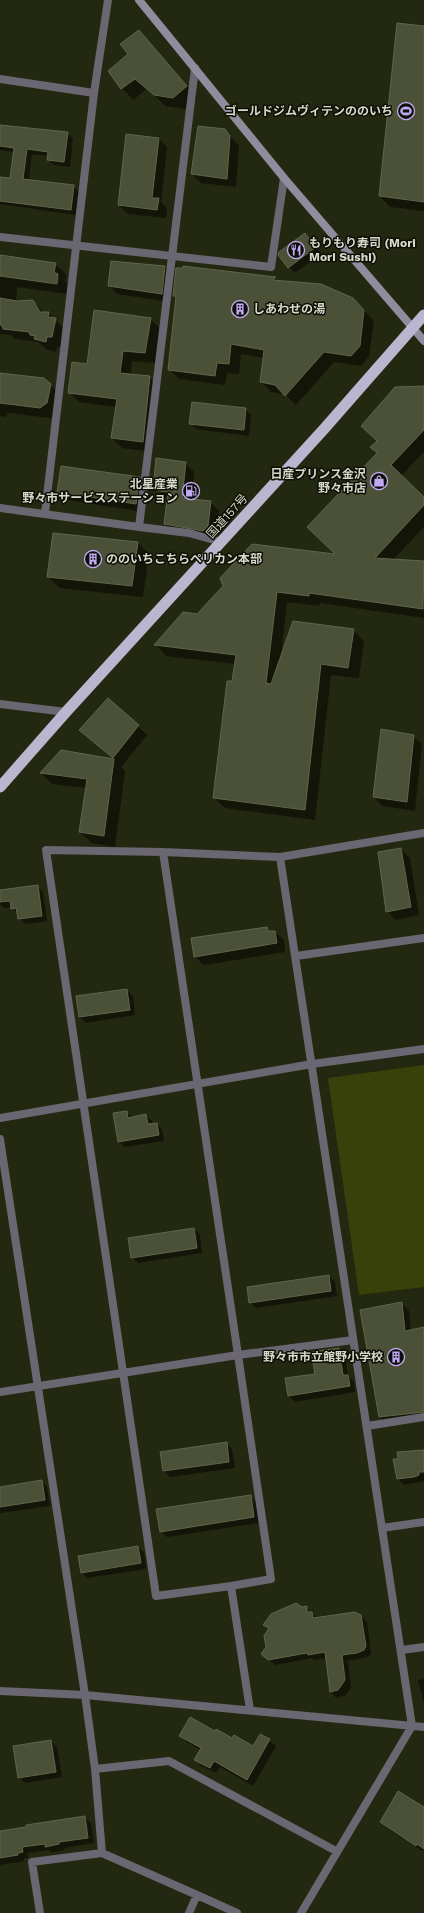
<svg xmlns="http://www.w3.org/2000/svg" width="424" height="1913" font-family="'Work Sans','Noto Sans JP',sans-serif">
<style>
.green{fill:#374109}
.shadow{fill:#0007}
.building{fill:#4b5137;stroke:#5f664b}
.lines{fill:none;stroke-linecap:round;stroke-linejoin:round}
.minor{stroke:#6a6672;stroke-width:8}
.secondary{stroke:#918b9e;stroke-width:8}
.trunk{stroke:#bcb5d0;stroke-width:11}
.labels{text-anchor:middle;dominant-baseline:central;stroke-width:3;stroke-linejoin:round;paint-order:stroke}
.poi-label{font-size:12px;font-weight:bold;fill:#d6dacb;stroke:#0d0f06;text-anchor:end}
.street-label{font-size:12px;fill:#d6dacb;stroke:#0d0f06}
</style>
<rect width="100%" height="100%" fill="#232810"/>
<path class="green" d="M424 1065V1287L359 1295 328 1078Z"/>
<path class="shadow" d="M398 24 424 27V211L390 207 380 196Z
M139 32 197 97 185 109 166 106 147 89 133 100 122 88 129 54Z
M0 126 67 133 73 139 70 167 54 165 48 159 49 156 32 154 29 180 73 186 79 192 76 215 0 204V178L11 179 15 152 0 150Z
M225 130 239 146 236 187 201 183 192 174Z
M159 138 167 147 161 202 167 208 166 218 128 214 119 205Z
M305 234 321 253 295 273 289 267Z
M0 256 55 264 66 274 65 281 69 285 67 294 17 287 16 302 33 301 44 313H48L66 330 62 347H57L56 352 46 349 38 342 15 339 11 335 0 334Z
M165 267 174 276 170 302 117 294 109 285Z
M184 267 275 278 278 281 360 307 374 321 369 356 362 366 334 362 296 405 285 394 271 392 261 382 264 358 241 354 239 374 227 373 225 385 179 379 169 369 177 299 174 295Z
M150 319 160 328 155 363 132 361 131 375 149 377 159 387 152 452 122 448 112 438 116 407 79 402 69 392 88 365Z
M0 375 50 384 61 395 58 413 51 418 8 413 6 417 0 416Z
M424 387V452L401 476 424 498V527L393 560 424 562V618L320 603 319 606 287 602 281 656 353 630 364 641 359 678 331 675 315 820 225 808 214 798 235 664 166 656 156 645 197 615 337 555 378 453Z
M245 409 251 415 249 436 196 429 190 423Z
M185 463 194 472 191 500 210 502 219 511 216 535 212 539 174 533 165 524 168 500 151 485 155 480Z
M139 478 148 487 144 512 67 500 58 491Z
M138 543 149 554 143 597 60 588 48 577Z
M138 726 147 735 121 767 125 771 115 847 92 843 80 832 87 788 52 784 41 773 62 751 115 760 81 730Z
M413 736 422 744 415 811 382 806 374 797Z
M401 849 410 858 419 915 396 920 387 911Z
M37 886 43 892 47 921 25 924 12 907 4 908 0 904V891Z
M266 928 271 932H275L284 940 285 952 204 965 195 957Z
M127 990 133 996 135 1015 86 1023 80 1017Z
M127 1112 132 1118 146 1116 152 1121V1125L157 1124 162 1130 164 1141 124 1147 119 1141Z
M194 1229 200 1235 202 1253 138 1263 132 1257Z
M329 1276 335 1282 337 1296 256 1308 250 1302Z
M402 1303 409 1311 411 1331 424 1328V1420L387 1424 380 1417Z
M339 1349 345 1355 348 1376 354 1382 355 1392 295 1402 289 1396 287 1379 316 1375Z
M226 1443 232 1449 235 1468 170 1477 164 1471 161 1452Z
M424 1451V1481L404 1485 398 1479 394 1460Z
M41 1481 47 1487 50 1506 0 1513V1488Z
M250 1496 256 1502 259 1523 167 1537 161 1532Z
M138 1547 144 1553 146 1569 87 1578 81 1572Z
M306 1607 318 1619 361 1616 367 1622 371 1653 370 1655 364 1658 348 1661 351 1687 346 1695 336 1698 331 1692 327 1658 314 1660 312 1658 275 1665 262 1654 267 1648 269 1629 265 1624Z
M424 1679V1703L418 1680Z
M191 1718 233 1739 254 1747 260 1735 276 1746 253 1786 220 1767 216 1773 201 1766 196 1760 201 1750 186 1742 181 1736Z
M51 1741 57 1747 62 1777 25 1783 19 1777Z
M424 1808V1850L422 1851 387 1828 381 1822Z
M85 1817 91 1823 94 1843 64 1848 65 1850 52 1852 49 1850 27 1853 28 1858H24V1861L0 1865V1832Z"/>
<path class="building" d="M397 23 424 26V202L379 196Z
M139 30 187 86 173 98 154 95 135 79 121 89 108 71 128 54 120 44Z
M0 125 68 132 64 162 47 160 48 152 27 149 23 179 74 185 71 210 0 201V177L10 178 14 148 0 146Z
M198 126 225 129 230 136 227 179 191 174Z
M126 134 159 138 152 198H159L157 210 118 205Z
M305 233 316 247 288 268 278 255 279 252Z
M0 255 56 263 54 272 58 274 57 284 0 276Z
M111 261 165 266 162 294 108 286Z
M183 266 276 277 273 280 321 284 353 298 364 310 360 346 351 356 324 352 285 396 275 385 260 382 264 350 231 344 229 364 217 363 215 376 168 370 176 296H173L176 268H183Z
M0 298 17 301 33 300 40 312H49L48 317 56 318 52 337H47L46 342 34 339 35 336 30 335 29 332 3 329 2 325H0Z
M94 310 151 318 145 353 123 351 120 373 150 376 143 442 111 438 117 399 68 393 72 362 87 364Z
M0 373 44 378 51 384 47 403 40 408 0 403Z
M424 386V430L391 465 424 497V505L375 558 424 561 423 609 309 593V596L277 592 266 683 271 684 293 621 354 629 348 668 321 664 305 810 213 798 227 681H232L236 655 154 645 183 612 197 614 223 586 220 578 252 544 335 554 307 527 377 453 370 447 377 441 361 426 395 387Z
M192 402 246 408 244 430 189 424Z
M156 458 186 462 182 498 211 501 208 526 203 531 164 524 168 492 159 491 150 485V478L154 479Z
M61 466 140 477 136 504 57 492Z
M53 533 138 542 132 586 47 577Z
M108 698 139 725 113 758 79 730Z
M381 729 414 735 407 802 373 797Z
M61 750 114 759 104 836 79 832 87 779 40 773Z
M401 848 411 907 386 912 378 852Z
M38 885 42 916 18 919 16 908 11 909 10 901 0 902V890Z
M267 927 268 931H275L277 943 194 957 191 938Z
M127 989 130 1010 79 1017 76 996Z
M127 1111 128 1118 146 1114 148 1124 157 1123 159 1135 118 1142 113 1113Z
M194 1228 197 1248 131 1258 128 1238Z
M329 1275 331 1291 249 1303 247 1287Z
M402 1302 405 1331 424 1327V1412L379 1417 360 1310Z
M339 1348 343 1375H348L350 1386 288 1396 285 1378 315 1374 311 1352Z
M227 1442 229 1462 163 1471 160 1452Z
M424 1450V1472H419V1475L414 1477 397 1479 393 1459H398L397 1452Z
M42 1480 45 1500 0 1507V1487Z
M251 1495 254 1517 160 1532 156 1509Z
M138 1546 141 1563 81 1573 78 1556Z
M296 1603 302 1607 307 1606V1612H312L313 1618 355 1612 361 1615 366 1646 364 1650 357 1653 342 1655 345 1680 338 1690 330 1692 325 1652 308 1655 307 1653 268 1660 261 1654 266 1647 264 1636 269 1628 263 1625 271 1614Z
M190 1717 215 1731 216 1729 232 1738 234 1735 253 1746 260 1734 270 1739 247 1780 214 1761 210 1768 194 1760 201 1748 179 1736Z
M51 1740 56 1772 18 1778 13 1746Z
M398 1791 424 1807V1849L417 1844 416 1846 380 1822Z
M85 1816 88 1838 59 1842V1844L45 1847V1844L22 1847 23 1852 18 1853V1855L0 1858V1831L26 1827V1825Z"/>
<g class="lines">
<path class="minor" d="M0 79 94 93
M0 237 271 267 284 178
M0 508 139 527 195 68
M45 513 94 93 108 0
M139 527 189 533 221 542
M0 704 66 712
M163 852 238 1355 353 1340
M280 857 424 833
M296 956 424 938
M0 1118 312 1064 424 1049
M0 1139 85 1695 95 1769 102 1853 197 1895
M0 1392 238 1355 271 1579 231 1586 250 1710
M367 1426 424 1417
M382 1528 424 1522
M231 1586 156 1596 46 850 163 852 280 857 412 1726 301 1913
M402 1650 424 1647
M0 1691 85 1695 424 1727
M95 1769 169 1761 336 1851
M40 1913 32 1862 102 1853
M189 1913 197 1895 237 1913"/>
<path class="secondary" d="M139 0 284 178 424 341"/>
<path class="trunk" d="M0 787 66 712 324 429 424 315"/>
</g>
<defs>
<g id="stadium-ring" transform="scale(0.9)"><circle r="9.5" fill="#0d0f06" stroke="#c0a8f3" stroke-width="1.5"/><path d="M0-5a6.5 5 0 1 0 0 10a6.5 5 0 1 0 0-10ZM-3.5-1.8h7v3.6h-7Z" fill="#c0a8f3"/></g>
<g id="restaurant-ring" transform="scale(0.9)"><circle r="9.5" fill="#0d0f06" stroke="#c0a8f3" stroke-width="1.5"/><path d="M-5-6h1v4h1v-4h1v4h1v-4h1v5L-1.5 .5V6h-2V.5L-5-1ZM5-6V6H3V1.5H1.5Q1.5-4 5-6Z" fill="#c0a8f3"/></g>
<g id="building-ring" transform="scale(0.9)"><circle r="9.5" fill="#0d0f06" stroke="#c0a8f3" stroke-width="1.5"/><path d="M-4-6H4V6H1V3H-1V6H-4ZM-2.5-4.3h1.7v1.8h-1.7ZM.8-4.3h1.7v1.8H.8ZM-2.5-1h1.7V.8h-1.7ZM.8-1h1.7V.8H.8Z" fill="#c0a8f3"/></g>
<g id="shop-ring" transform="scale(0.9)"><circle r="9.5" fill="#0d0f06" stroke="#c0a8f3" stroke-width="1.5"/><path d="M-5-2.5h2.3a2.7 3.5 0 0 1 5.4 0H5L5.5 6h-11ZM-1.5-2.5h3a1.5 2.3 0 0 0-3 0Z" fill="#c0a8f3"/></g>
<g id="fuel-ring" transform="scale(0.9)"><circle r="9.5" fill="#0d0f06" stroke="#c0a8f3" stroke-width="1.5"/><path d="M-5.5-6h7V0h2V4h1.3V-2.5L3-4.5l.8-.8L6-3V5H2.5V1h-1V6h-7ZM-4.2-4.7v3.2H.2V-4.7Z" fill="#c0a8f3"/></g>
</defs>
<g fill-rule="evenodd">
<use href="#stadium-ring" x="406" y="111"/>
<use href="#restaurant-ring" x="296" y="250"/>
<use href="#building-ring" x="240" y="309"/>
<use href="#shop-ring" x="379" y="481"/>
<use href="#fuel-ring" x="191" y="491"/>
<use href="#building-ring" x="93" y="559"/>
<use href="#building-ring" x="396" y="1357"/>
</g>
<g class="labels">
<g class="poi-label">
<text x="393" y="111">ゴールドジムヴィテンののいち</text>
<text x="309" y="243" text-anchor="start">もりもり寿司 (Mori<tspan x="309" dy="14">Mori Sushi)</tspan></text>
<text x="253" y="309" text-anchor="start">しあわせの湯</text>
<text x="366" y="474">日産プリンス金沢<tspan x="366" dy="14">野々市店</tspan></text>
<text x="178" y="484">北星産業<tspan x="178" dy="14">野々市サービスステーション</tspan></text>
<text x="106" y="559" text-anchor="start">ののいちこちらペリカン本部</text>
<text x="383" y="1357">野々市市立館野小学校</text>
</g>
<g class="street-label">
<text transform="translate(227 516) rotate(-48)">国道157号</text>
</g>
</g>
</svg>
